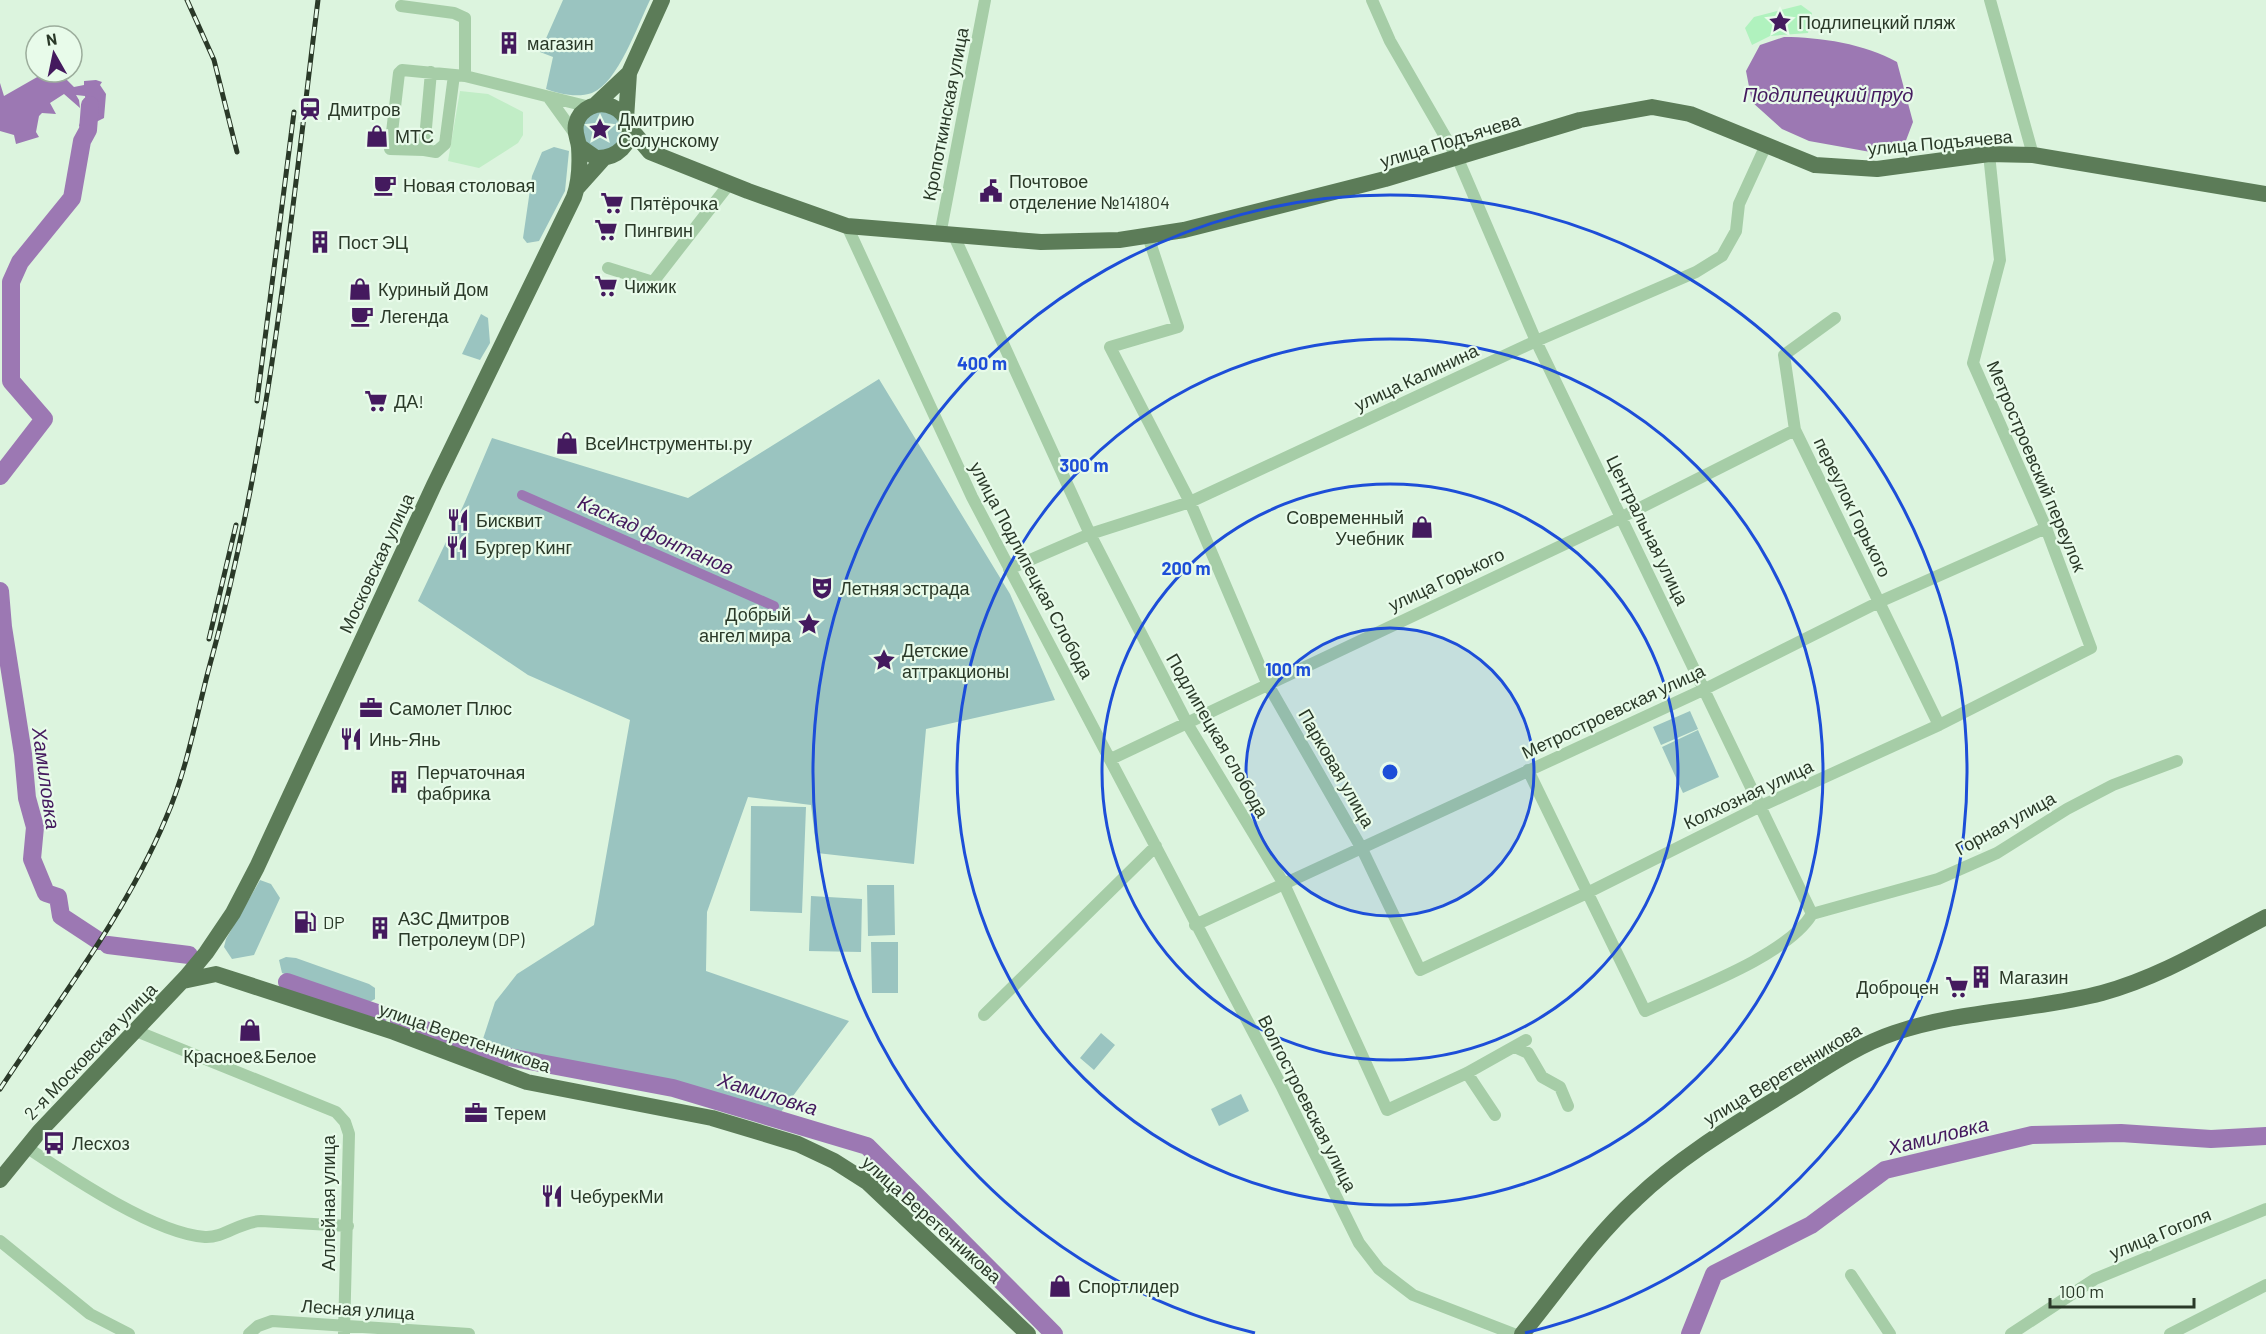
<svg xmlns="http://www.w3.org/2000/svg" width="2266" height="1334" font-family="Barlow,sans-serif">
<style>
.green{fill:#9ac4c0}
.sand{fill:#b0f2be}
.plaza{fill:#c1edc6}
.water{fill:#9c78b3}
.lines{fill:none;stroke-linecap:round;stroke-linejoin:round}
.canal{stroke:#9c78b3;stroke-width:10}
.river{stroke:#9c78b3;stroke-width:18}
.minor{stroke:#a6cda7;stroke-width:12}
.major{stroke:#5c7c58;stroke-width:16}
.rail-casing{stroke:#2a3928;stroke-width:5}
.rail{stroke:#e8fbea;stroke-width:3;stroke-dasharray:9;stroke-linecap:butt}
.ring{fill:none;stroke:#1d4ed8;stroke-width:3}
.labels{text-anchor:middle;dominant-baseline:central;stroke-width:4.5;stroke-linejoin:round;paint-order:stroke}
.poi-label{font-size:18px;fill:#2a3928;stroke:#e8fbea;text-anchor:start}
.street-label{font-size:18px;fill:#2a3928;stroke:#e8fbea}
.water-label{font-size:20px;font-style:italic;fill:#441a5e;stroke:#e8fbea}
.centre{fill:#1d4ed8;stroke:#e8fbea;stroke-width:3}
.ring-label{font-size:18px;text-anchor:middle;font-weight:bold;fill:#1d4ed8;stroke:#e8fbea;stroke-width:4.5;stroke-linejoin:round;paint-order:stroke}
</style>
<rect width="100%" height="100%" fill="#dcf4de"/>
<path class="green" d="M563 0H650C638 24 618 83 592 93 577 98 560 94 546 89L553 57 540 52Z
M612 109 626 131 612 153 586 149 579 124 586 113Z
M554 147 569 151 565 191 539 241 527 243 523 238 532 176 542 152Z
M481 314 488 318 490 343 480 360 462 354Z
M879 379 1010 594 1055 700 926 729 914 864 817 853 811 805 748 797 707 912 706 971 849 1021 778 1116 482 1042 495 1002 517 974 594 925 630 720 528 675 418 601 464 504 492 438 688 498Z
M1690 711 1698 729 1661 745 1653 727Z
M1698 730 1719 777 1683 793 1662 747Z
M751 806 806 807 802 913 750 911Z
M260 880 271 884 280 898 254 955 232 959 224 947 226 939Z
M867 885H894L895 935 868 936Z
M811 896 862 899 861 952 809 951Z
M871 942H898V993H872Z
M286 957 296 958 369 984 375 988V999L368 1003 282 973 279 960Z
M1101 1033 1115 1045 1094 1070 1080 1058Z
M1241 1094 1249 1111 1219 1126 1211 1109Z"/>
<path class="sand" d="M1801 5 1812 13 1808 33 1770 36 1752 45 1745 28 1754 17Z"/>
<path class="plaza" d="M460 91 488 94 523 112V135L518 143 479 168 448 161Z"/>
<path class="water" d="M1784 37C1820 37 1865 44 1897 62L1913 122 1905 143 1876 153 1809 141 1782 129 1752 102 1746 71 1760 45Z
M46 72 60 73 74 87 84 85V81L96 80 102 82 100 85 106 94 104 118 90 125 88 130 79 126 86 105 85 96 76 95 79 100 80 108 64 94 50 103 56 114 42 113 39 116 36 132 39 137 16 144 14 135 0 131V83L4 96Z"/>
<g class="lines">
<path class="canal" d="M522 495 774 606"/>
<path class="river" d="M0 476 44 419 11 381V282L20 262 72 198 82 141 88 130 90 105
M0 591 3 627 23 754 27 798 35 827 32 859 46 893 58 897 61 916 99 941
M108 945 189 955
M287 982 380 1014
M399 1021 498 1055 673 1088 867 1146 1054 1334
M1690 1334 1714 1274 1811 1225 1885 1170 2032 1135 2121 1133 2211 1139 2266 1136"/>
<path class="minor" d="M1372 0 1390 41 1458 159 1536 341 1812 914
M1990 0 2033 155
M401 6 454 13 465 18V76
M431 72 424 150 390 149 399 73 402 70 465 76 590 107
M549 98 575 134
M424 150 436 152 445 144 454 75
M847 226 972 497 1282 1087 1359 1243 1379 1269 1413 1295 1514 1334
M940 235 985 0
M954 236 1090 534 1188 725 1284 884 1387 1110 1467 1073 1526 1040
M1148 236 1178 327 1110 347 1190 502 1267 683 1362 849 1420 970 1587 893 1759 807 1939 725 2091 648 2046 528 1973 363 2000 260 1989 154
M608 268 653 282 730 183
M1835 318 1784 355 1795 430 1939 725
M1009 569 1090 534 1190 502 1536 341 1696 272 1722 256 1736 231 1739 204 1766 145
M1111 759 1622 517 1795 430
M1528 770 1645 1011C1691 990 1787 956 1812 914
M1812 914 1938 879 1997 853 2067 809 2113 785 2177 761
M1195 925 1705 689 1879 602 2046 528
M984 1015 1156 846
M136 1031 336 1112 345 1122 349 1134 344 1334
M1515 1047 1528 1053 1542 1077 1560 1087 1568 1106
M1467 1073 1495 1115
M26 1147C68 1175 155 1234 205 1237 224 1238 239 1222 261 1221L348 1226
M0 1241 90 1314 129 1334
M1851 1275 1890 1334
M249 1334 258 1326 272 1321 469 1334
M2011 1334 2095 1279 2266 1209
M2170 1334 2266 1285"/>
<path class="major" d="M595 105 629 73
M626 119 629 73 662 0
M629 127 650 152 748 191 847 226 1041 242 1119 240 1184 230 1385 179 1580 120 1652 107 1690 114 1815 165 1877 169 1989 154 2033 155 2266 194
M578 187 604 158
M183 981 216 974 394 1032 527 1082 712 1118 798 1144 834 1161 867 1182 1028 1334
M0 1180 39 1132 186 977 206 953 233 913 257 867 434 485 574 197C579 183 580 162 579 147 578 138 574 133 576 124 580 108 598 100 613 107 620 110 625 116 628 123 634 144 616 159 596 158L579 146
M1522 1334C1559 1289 1593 1238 1636 1199 1681 1156 1734 1125 1787 1092 1821 1071 1855 1046 1894 1033 1961 1010 2034 1011 2102 993 2161 977 2212 945 2266 917"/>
<g class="rail-casing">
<path id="rail" d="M187 0 214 60 237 152
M257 401 294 112
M209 639 236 525
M0 1089C58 1001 125 916 166 818 187 770 196 717 209 668 270 450 290 224 318 0"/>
</g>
<use href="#rail" class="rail"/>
</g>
<circle cx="1390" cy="772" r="144" fill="#1d4ed8" fill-opacity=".12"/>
<g class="ring">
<circle cx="1390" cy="772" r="144"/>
<circle cx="1390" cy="772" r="288"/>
<circle cx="1390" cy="772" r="433"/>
<path d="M1255 1333A577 577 0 1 1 1525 1333"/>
</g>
<defs>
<g id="sight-bare" transform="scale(1.8)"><path d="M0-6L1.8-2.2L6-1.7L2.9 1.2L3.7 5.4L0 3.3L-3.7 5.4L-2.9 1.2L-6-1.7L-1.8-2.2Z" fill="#441a5e" stroke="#e8fbea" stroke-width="2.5" paint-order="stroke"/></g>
<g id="building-bare" transform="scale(1.8)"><path d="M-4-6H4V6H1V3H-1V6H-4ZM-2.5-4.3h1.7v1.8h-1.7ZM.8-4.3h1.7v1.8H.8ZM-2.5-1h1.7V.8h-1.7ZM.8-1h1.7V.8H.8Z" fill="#441a5e" stroke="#e8fbea" stroke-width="2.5" paint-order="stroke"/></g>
<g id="station-bare" transform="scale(1.8)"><path d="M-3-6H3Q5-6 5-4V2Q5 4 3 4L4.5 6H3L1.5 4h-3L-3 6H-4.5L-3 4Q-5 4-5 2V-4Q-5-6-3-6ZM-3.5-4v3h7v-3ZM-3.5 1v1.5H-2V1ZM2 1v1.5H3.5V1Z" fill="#441a5e" stroke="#e8fbea" stroke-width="2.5" paint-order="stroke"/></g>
<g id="shop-bare" transform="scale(1.8)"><path d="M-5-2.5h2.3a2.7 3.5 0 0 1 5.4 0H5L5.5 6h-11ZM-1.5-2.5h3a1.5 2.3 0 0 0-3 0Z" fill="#441a5e" stroke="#e8fbea" stroke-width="2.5" paint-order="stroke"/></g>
<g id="cafe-bare" transform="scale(1.8)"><path d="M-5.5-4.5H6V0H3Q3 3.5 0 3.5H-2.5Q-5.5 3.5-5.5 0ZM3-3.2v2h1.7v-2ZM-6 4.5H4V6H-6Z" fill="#441a5e" stroke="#e8fbea" stroke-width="2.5" paint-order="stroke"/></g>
<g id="civic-bare" transform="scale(1.8)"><path d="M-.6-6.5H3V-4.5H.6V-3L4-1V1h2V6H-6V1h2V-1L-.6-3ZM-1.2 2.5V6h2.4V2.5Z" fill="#441a5e" stroke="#e8fbea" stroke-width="2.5" paint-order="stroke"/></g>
<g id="supermarket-bare" transform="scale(1.8)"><path d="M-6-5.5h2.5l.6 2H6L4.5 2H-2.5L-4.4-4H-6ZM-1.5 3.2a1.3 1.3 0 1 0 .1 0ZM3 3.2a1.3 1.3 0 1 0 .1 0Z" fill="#441a5e" stroke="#e8fbea" stroke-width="2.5" paint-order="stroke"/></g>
<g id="restaurant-bare" transform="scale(1.8)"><path d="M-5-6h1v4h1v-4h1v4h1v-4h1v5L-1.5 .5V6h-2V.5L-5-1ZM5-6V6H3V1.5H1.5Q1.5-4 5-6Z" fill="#441a5e" stroke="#e8fbea" stroke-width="2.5" paint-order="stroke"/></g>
<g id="theatre-bare" transform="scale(1.8)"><path d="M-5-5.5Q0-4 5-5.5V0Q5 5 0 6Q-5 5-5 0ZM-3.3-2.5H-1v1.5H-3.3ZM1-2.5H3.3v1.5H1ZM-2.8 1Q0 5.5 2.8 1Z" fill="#441a5e" stroke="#e8fbea" stroke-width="2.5" paint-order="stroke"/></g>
<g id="office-bare" transform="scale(1.8)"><path d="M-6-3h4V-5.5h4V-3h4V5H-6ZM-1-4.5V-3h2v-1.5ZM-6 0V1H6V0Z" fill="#441a5e" stroke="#e8fbea" stroke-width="2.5" paint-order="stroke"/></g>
<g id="fuel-bare" transform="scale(1.8)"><path d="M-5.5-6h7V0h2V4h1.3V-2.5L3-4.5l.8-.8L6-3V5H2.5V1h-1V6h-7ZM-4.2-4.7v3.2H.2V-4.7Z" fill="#441a5e" stroke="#e8fbea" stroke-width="2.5" paint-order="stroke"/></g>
<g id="bus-bare" transform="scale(1.8)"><path d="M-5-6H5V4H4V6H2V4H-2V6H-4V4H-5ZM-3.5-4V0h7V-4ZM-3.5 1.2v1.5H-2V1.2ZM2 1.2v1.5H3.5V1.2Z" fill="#441a5e" stroke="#e8fbea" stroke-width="2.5" paint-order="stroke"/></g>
</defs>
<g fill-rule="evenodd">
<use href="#sight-bare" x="1780" y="22"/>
<use href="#building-bare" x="509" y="43"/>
<use href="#station-bare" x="310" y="109"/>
<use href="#sight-bare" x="600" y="129"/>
<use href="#shop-bare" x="377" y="136"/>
<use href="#cafe-bare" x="385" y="185"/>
<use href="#civic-bare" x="991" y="191"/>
<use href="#supermarket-bare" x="612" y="203"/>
<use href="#supermarket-bare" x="606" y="230"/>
<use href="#building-bare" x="320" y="242"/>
<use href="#supermarket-bare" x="606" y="286"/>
<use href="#shop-bare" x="360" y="289"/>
<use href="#cafe-bare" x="362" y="316"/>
<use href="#supermarket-bare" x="376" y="401"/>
<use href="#shop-bare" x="567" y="443"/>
<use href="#restaurant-bare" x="458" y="520"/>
<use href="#shop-bare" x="1422" y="527"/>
<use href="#restaurant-bare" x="457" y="547"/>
<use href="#theatre-bare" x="822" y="588"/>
<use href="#sight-bare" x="809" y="624"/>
<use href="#sight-bare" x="884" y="660"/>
<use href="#office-bare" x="371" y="708"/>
<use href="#restaurant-bare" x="351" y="739"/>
<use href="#building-bare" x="399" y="782"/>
<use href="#fuel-bare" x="305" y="922"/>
<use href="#building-bare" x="380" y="928"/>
<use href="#building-bare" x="1981" y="977"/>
<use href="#supermarket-bare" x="1957" y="987"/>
<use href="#shop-bare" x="250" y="1030"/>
<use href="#office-bare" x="476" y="1113"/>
<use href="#bus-bare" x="54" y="1143"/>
<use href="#restaurant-bare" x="552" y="1196"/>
<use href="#shop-bare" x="1060" y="1286"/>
</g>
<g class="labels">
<g class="poi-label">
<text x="1798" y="22">Подлипецкий пляж</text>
<text x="527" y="43">магазин</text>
<text x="328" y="109">Дмитров</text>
<text x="618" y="119">Дмитрию<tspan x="618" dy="21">Солунскому</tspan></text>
<text x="395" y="136">МТС</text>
<text x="1009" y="181">Почтовое<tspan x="1009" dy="21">отделение №141804</tspan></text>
<text x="403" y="185">Новая столовая</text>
<text x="630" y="203">Пятёрочка</text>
<text x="624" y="230">Пингвин</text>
<text x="338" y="242">Пост ЭЦ</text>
<text x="624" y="286">Чижик</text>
<text x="378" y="289">Куриный Дом</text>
<text x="380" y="316">Легенда</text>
<text x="394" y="401">ДА!</text>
<text x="585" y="443">ВсеИнструменты.ру</text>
<text x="1404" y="517" text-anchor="end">Современный<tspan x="1404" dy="21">Учебник</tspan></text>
<text x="476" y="520">Бисквит</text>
<text x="475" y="547">Бургер Кинг</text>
<text x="840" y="588">Летняя эстрада</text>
<text x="791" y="614" text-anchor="end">Добрый<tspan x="791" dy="21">ангел мира</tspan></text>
<text x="902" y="650">Детские<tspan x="902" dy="21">аттракционы</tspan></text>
<text x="389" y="708">Самолет Плюс</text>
<text x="369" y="739">Инь-Янь</text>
<text x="417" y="772">Перчаточная<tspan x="417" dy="21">фабрика</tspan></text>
<text x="398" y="918">АЗС Дмитров<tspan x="398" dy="21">Петролеум (DP)</tspan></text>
<text x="323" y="922">DP</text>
<text x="1999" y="977">Магазин</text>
<text x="1939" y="987" text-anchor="end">Доброцен</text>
<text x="250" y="1056" text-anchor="middle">Красное&amp;Белое</text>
<text x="494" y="1113">Терем</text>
<text x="72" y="1143">Лесхоз</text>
<text x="570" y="1196">ЧебурекМи</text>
<text x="1078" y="1286">Спортлидер</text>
</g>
<g class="street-label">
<text transform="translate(945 114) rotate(-79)">Кропоткинская улица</text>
<text transform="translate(1450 140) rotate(-17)">улица Подъячева</text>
<text transform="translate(1940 142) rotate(-5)">улица Подъячева</text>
<text transform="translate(1416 377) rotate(-25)">улица Калинина</text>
<text transform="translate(2037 466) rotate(67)">Метростроевский переулок</text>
<text transform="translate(1853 507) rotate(64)">переулок Горького</text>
<text transform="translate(1648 530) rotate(64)">Центральная улица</text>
<text transform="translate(376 563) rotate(-65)">Московская улица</text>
<text transform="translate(1032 570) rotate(62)">улица Подлипецкая Слобода</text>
<text transform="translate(1446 579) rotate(-25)">улица Горького</text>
<text transform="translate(1613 711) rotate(-25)">Метростроевская улица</text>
<text transform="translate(1218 735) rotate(60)">Подлипецкая слобода</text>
<text transform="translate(1337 768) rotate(60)">Парковая улица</text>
<text transform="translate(1748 794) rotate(-25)">Колхозная улица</text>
<text transform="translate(2005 823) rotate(-29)">Горная улица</text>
<text transform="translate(465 1037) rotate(19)">улица Веретенникова</text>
<text transform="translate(90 1051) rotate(-46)">2-я Московская улица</text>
<text transform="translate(1782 1074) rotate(-31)">улица Веретенникова</text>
<text transform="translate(1308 1103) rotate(63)">Волгостроевская улица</text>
<text transform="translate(328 1203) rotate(-90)">Аллейная улица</text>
<text transform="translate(932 1219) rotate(42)">улица Веретенникова</text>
<text transform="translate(2160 1233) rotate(-22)">улица Гоголя</text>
<text transform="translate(358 1309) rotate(4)">Лесная улица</text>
</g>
<g class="water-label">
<text x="1828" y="94">Подлипецкий пруд</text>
<text transform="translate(656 534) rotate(24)">Каскад фонтанов</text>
<text transform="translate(47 778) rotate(82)">Хамиловка</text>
<text transform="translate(768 1093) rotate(17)">Хамиловка</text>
<text transform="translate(1938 1135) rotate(-14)">Хамиловка</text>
</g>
</g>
<circle cx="1390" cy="772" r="9" class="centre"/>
<g class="ring-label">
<text x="982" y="370">400 m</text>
<text x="1084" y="472">300 m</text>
<text x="1186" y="575">200 m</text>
<text x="1288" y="676">100 m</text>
</g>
<g transform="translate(54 54) rotate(351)"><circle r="28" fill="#e8fbea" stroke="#9cad9c" stroke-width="1.5"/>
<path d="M0-4.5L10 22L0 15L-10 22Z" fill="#441a5e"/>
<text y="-9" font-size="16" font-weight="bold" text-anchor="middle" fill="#2a3928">N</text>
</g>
<path d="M2050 1298v9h144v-9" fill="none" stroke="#2a3928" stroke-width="3"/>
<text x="2059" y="1298" font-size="18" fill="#2a3928" stroke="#e8fbea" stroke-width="4.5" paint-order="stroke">100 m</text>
</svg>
